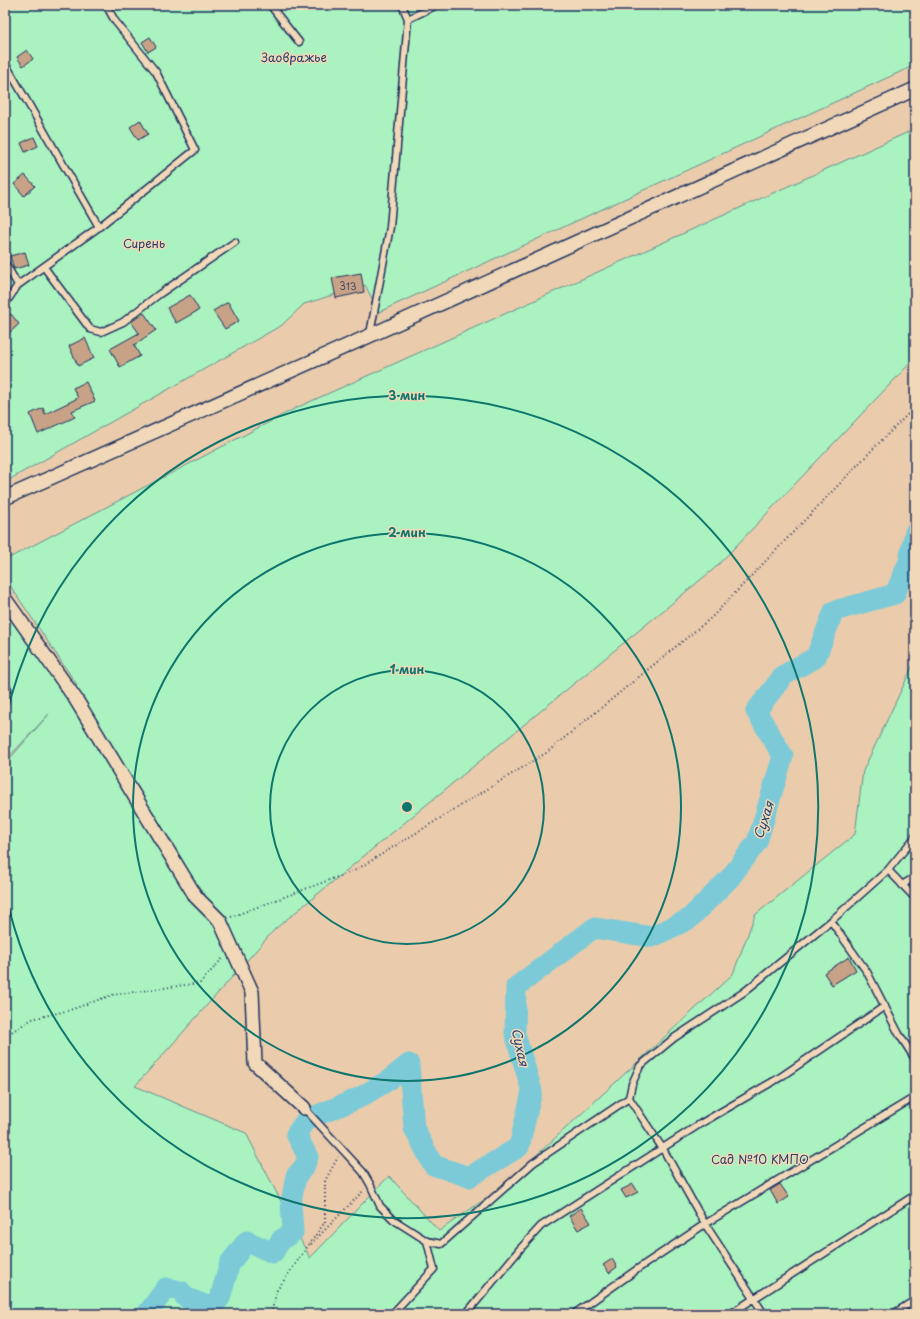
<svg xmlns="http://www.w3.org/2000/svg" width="920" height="1319" font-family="'Playpen Sans',sans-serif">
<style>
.green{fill:#aaf2bf;stroke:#62908e}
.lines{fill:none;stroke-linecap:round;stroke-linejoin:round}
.river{stroke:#7bcad7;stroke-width:21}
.building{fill:#c8a287;stroke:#1b2f5e}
.service-casing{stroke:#1b2f5e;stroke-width:9}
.minor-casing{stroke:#1b2f5e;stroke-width:16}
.path{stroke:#1b2f5e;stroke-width:2;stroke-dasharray:1 3;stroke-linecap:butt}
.service{stroke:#f1d8b9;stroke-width:6}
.minor{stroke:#f1d8b9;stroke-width:13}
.ring{fill:none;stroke:#0f766e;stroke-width:2}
.labels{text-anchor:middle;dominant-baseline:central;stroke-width:3;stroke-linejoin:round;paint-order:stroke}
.number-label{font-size:10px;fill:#464c68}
.park-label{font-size:12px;fill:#294268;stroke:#f1d8b9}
.water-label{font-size:13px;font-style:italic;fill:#294670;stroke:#f1d8b9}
.centre{fill:#0f766e;stroke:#f1d8b9;stroke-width:2}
.ring-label{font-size:12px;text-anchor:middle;font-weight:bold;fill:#0f766e;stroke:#f1d8b9;stroke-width:3;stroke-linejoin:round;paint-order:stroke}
</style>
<rect width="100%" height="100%" fill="#eaccac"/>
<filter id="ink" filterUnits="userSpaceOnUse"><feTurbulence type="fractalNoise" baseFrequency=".025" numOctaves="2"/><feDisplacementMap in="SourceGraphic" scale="8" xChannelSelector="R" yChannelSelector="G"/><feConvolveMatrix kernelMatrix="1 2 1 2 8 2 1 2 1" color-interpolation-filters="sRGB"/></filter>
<g filter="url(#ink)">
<path class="green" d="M5 5H915V65L379 312 365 285 304 304 282 325 5 482Z
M915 129V358L715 568 275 929 135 1086 246 1133 310 1258 389 1176 439 1231 501 1188 733 974 755 915 855 834 863 771 915 661V1314H5V764L49 714 5 761V613L67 692 77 685 5 578V560L296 408Z"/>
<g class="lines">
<path class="river" d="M147 1314 166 1288 181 1291 185 1297 212 1308 220 1298 230 1263 247 1241 273 1253 281 1240 293 1232 291 1202 296 1176 304 1167 308 1157 296 1134 306 1120 359 1098 389 1080 409 1064 414 1128 433 1165 469 1177 519 1147 532 1091 515 1034 516 987 594 928 652 937 689 919 730 878 757 842 783 756 756 711 784 675 816 657 834 611 895 594 909 561 915 532"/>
</g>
<path class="building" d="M150 37 156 47 148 52 142 42Z
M27 50 33 59 23 66 17 57Z
M140 120 148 134 138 140 130 127Z
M34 137 38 146 25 152 21 143Z
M25 175 35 186 24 196 14 184Z
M25 252 29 265 14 269 10 256Z
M361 273 364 292 336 298 332 278Z
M190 295 199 310 176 323 167 308Z
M228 302 239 321 225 329 213 311Z
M144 313 156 330 134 345 140 356 120 367 110 349 139 333 131 322Z
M11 314 19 324 5 337V320Z
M85 338 94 358 78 366 69 346Z
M86 382 95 401 72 411 75 417 38 434 30 414 43 408 45 414 78 398 73 388Z
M849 957 856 970 832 985 824 973Z
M633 1184 638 1192 626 1198 621 1190Z
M780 1184 789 1197 778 1204 770 1190Z
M581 1208 591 1223 578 1230 569 1216Z
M612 1259 617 1267 609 1273 603 1265Z"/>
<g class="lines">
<g class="service-casing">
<path id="service" d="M270 5 299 42
M408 19 437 5
M5 63 99 227
M5 263 18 285
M44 267 90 329 101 332 123 322 158 295 235 242
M5 304 18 285 99 227 195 150 156 72 115 21 106 5
M370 334 390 227 408 19 402 5
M5 686 8 689
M888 870 915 898
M902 885 915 877
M831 921 867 972 899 1034 915 1059
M629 1098 663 1149 705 1224 764 1314
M304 1108 363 1172 370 1184 380 1206 394 1220 427 1241 441 1244 533 1163 629 1098 632 1084 640 1066 674 1038 744 992 831 921 888 870 915 837
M392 1314 434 1269 427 1241
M466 1314 520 1249 541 1226 700 1124 779 1078 885 1006
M574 1314 639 1268 705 1224 915 1097
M730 1314 915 1195
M893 1314 915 1300"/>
</g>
<g class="minor-casing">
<path id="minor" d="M5 498 369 336 915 89
M5 599 75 698 196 897 220 921 252 992 255 1063 304 1108"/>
</g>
<path class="path" d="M231 917 356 870 546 753 712 617 871 451 915 407
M5 1036 32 1019 70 1010 112 995 200 983 223 958
M311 1244 364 1190
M271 1314 277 1290 325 1222V1181L338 1157"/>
<use href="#service" class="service"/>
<use href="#minor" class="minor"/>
</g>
</g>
<g class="ring">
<circle cx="407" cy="807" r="137"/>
<circle cx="407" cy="807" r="274"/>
<path d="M6 718A411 411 0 1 1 6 896"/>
</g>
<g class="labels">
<g class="number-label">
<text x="348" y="285">313</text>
</g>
<g class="park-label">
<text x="294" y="57">Заовражье</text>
<text x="144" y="243">Сирень</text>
<text x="760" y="1159">Сад №10 КМПО</text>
</g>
<g class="water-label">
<text transform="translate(763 820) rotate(-72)">Сухая</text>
<text transform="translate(521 1047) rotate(78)">Сухая</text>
</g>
</g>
<circle cx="407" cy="807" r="6" class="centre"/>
<g class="ring-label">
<text x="407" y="400">3 мин</text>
<text x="407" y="537">2 мин</text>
<text x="407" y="674">1 мин</text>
</g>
<rect width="920" height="1319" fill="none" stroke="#f1d8b9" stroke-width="20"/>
<rect x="10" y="10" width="900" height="1299" fill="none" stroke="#1b2f5e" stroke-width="1.5" filter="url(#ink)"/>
</svg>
